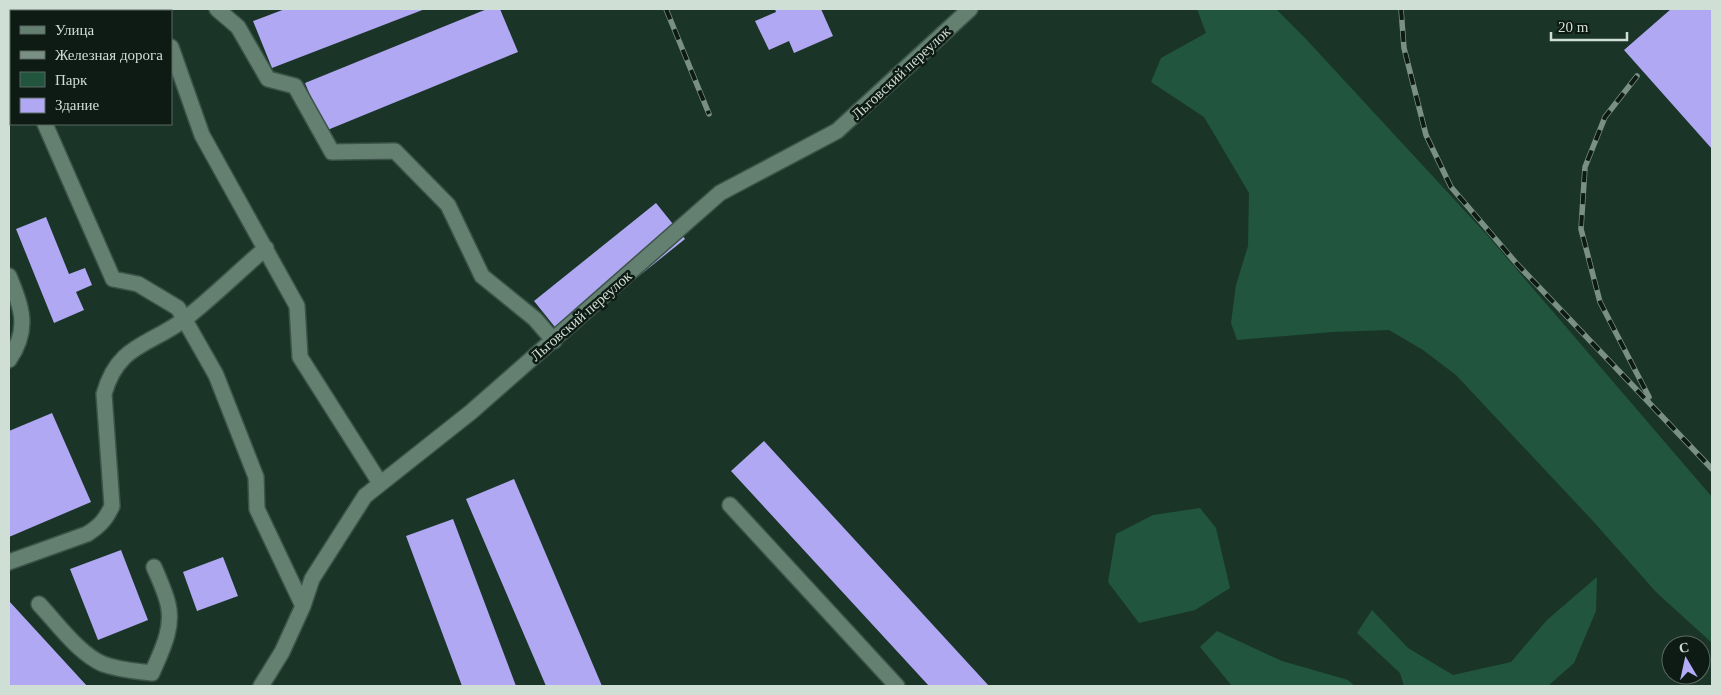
<svg xmlns="http://www.w3.org/2000/svg" width="1721" height="695" font-family="'Times New Roman',serif">
<style>
.green{fill:#21553e}
.building{fill:#b0a8f2}
.lines{fill:none;stroke-linecap:round;stroke-linejoin:round}
.minor-casing{stroke:#3b5348;stroke-width:18}
.minor{stroke:#648071;stroke-width:15}
.rail-casing{stroke:#7a9085;stroke-width:5.5}
.rail{stroke:#0e1a14;stroke-width:4;stroke-dasharray:11;stroke-linecap:butt}
.labels{text-anchor:middle;dominant-baseline:central;stroke-width:5;stroke-linejoin:round;paint-order:stroke}
.street-label{font-size:15px;fill:#cfdfd6;stroke:#0e1a14}
</style>
<rect width="100%" height="100%" fill="#1a3528"/>
<path class="green" d="M1197 9H1276L1305 38 1488 236 1712 497V643L1656 592 1592 520 1456 375 1423 350 1389 330 1333 332 1237 340 1231 323 1236 285 1248 246 1249 193 1204 117 1151 82 1161 58 1206 33Z
M1200 508 1216 528 1230 588 1195 610 1139 623 1108 582 1116 534 1153 515Z
M1597 577 1596 611 1574 663 1548 686H1404L1400 673 1357 633 1372 610 1408 648 1453 675 1511 662 1547 620Z
M1217 631 1282 661 1348 680 1355 686H1232L1200 647Z"/>
<path class="building" d="M285 9H425L272 68 253 21Z
M487 9H500L518 52 325 131 305 83Z
M775 9H821L833 36 794 53 789 41 769 50 755 21 776 12Z
M1671 9H1712V149L1624 50Z
M656 203 685 239 563 337 534 301Z
M46 217 69 274 85 268 92 285 76 292 84 310 54 323 16 229Z
M52 413 91 502 9 537V431Z
M764 441 989 686H929L731 471Z
M514 479 602 686H546L466 499Z
M453 519 516 686H462L406 536Z
M121 550 148 620 98 640 70 569Z
M223 557 238 596 197 611 183 572Z
M9 601 76 674 87 686H9Z"/>
<g class="lines">
<g class="minor-casing">
<path id="minor" d="M158 9 159 11
M217 9 238 27 268 79 295 86 332 152 395 151 448 205 482 276 535 319 554 341
M67 11 70 9
M171 47 202 135 297 306 300 357 380 483
M45 124 113 279 138 284 178 308 216 375 256 477 257 509 303 606
M9 276C22 308 30 329 9 360
M730 505 897 686
M9 562 87 534C100 526 106 519 112 506L104 394C118 344 149 346 185 319 213 297 239 271 266 248
M39 604C57 623 79 654 103 664 119 670 136 671 152 673 161 652 174 628 168 604 165 591 159 579 154 567
M261 686 282 652 303 606 312 579 365 496 471 412 720 193 837 131 970 9"/>
</g>
<use href="#minor" class="minor"/>
<g class="rail-casing">
<path id="rail" d="M666 9 709 114
M1401 9 1404 48 1426 135 1451 187 1517 264 1712 469
M1637 76 1605 117 1585 167 1581 229 1600 302 1649 397"/>
</g>
<use href="#rail" class="rail"/>
</g>
<g class="labels">
<g class="street-label">
<text transform="translate(901 73) rotate(-43)">Льговский переулок</text>
<text transform="translate(581 316) rotate(-41)">Льговский переулок</text>
</g>
</g>
<rect width="1721" height="695" fill="none" stroke="#cfdfd6" stroke-width="20"/>
<rect x="10" y="10" width="162" height="115" fill="#0e1a14" stroke="#5b6962"/>
<rect x="20" y="26" width="25" height="8" fill="#648071" stroke="#5b6962"/>
<text x="55" y="35" font-size="15" fill="#cfdfd6">Улица</text>
<rect x="20" y="51" width="25" height="8" fill="#7a9085" stroke="#5b6962"/>
<text x="55" y="60" font-size="15" fill="#cfdfd6">Железная дорога</text>
<rect x="20" y="72" width="25" height="15" fill="#21553e" stroke="#5b6962"/>
<text x="55" y="85" font-size="15" fill="#cfdfd6">Парк</text>
<rect x="20" y="98" width="25" height="15" fill="#b0a8f2" stroke="#5b6962"/>
<text x="55" y="110" font-size="15" fill="#cfdfd6">Здание</text>
<g transform="translate(1686 660) rotate(351)"><circle r="24" fill="#0e1a14" stroke="#5b6962"/>
<path d="M0-4L9 19L0 12L-9 19Z" fill="#b4acf9"/>
<text y="-8" font-size="14" font-weight="bold" text-anchor="middle" fill="#cfdfd6">С</text>
</g>
<path d="M1551 32v8h76v-8" fill="none" stroke="#cfdfd6" stroke-width="2.5"/>
<text x="1558" y="32" font-size="15" fill="#cfdfd6" stroke="#0e1a14" stroke-width="4" paint-order="stroke">20 m</text>
</svg>
